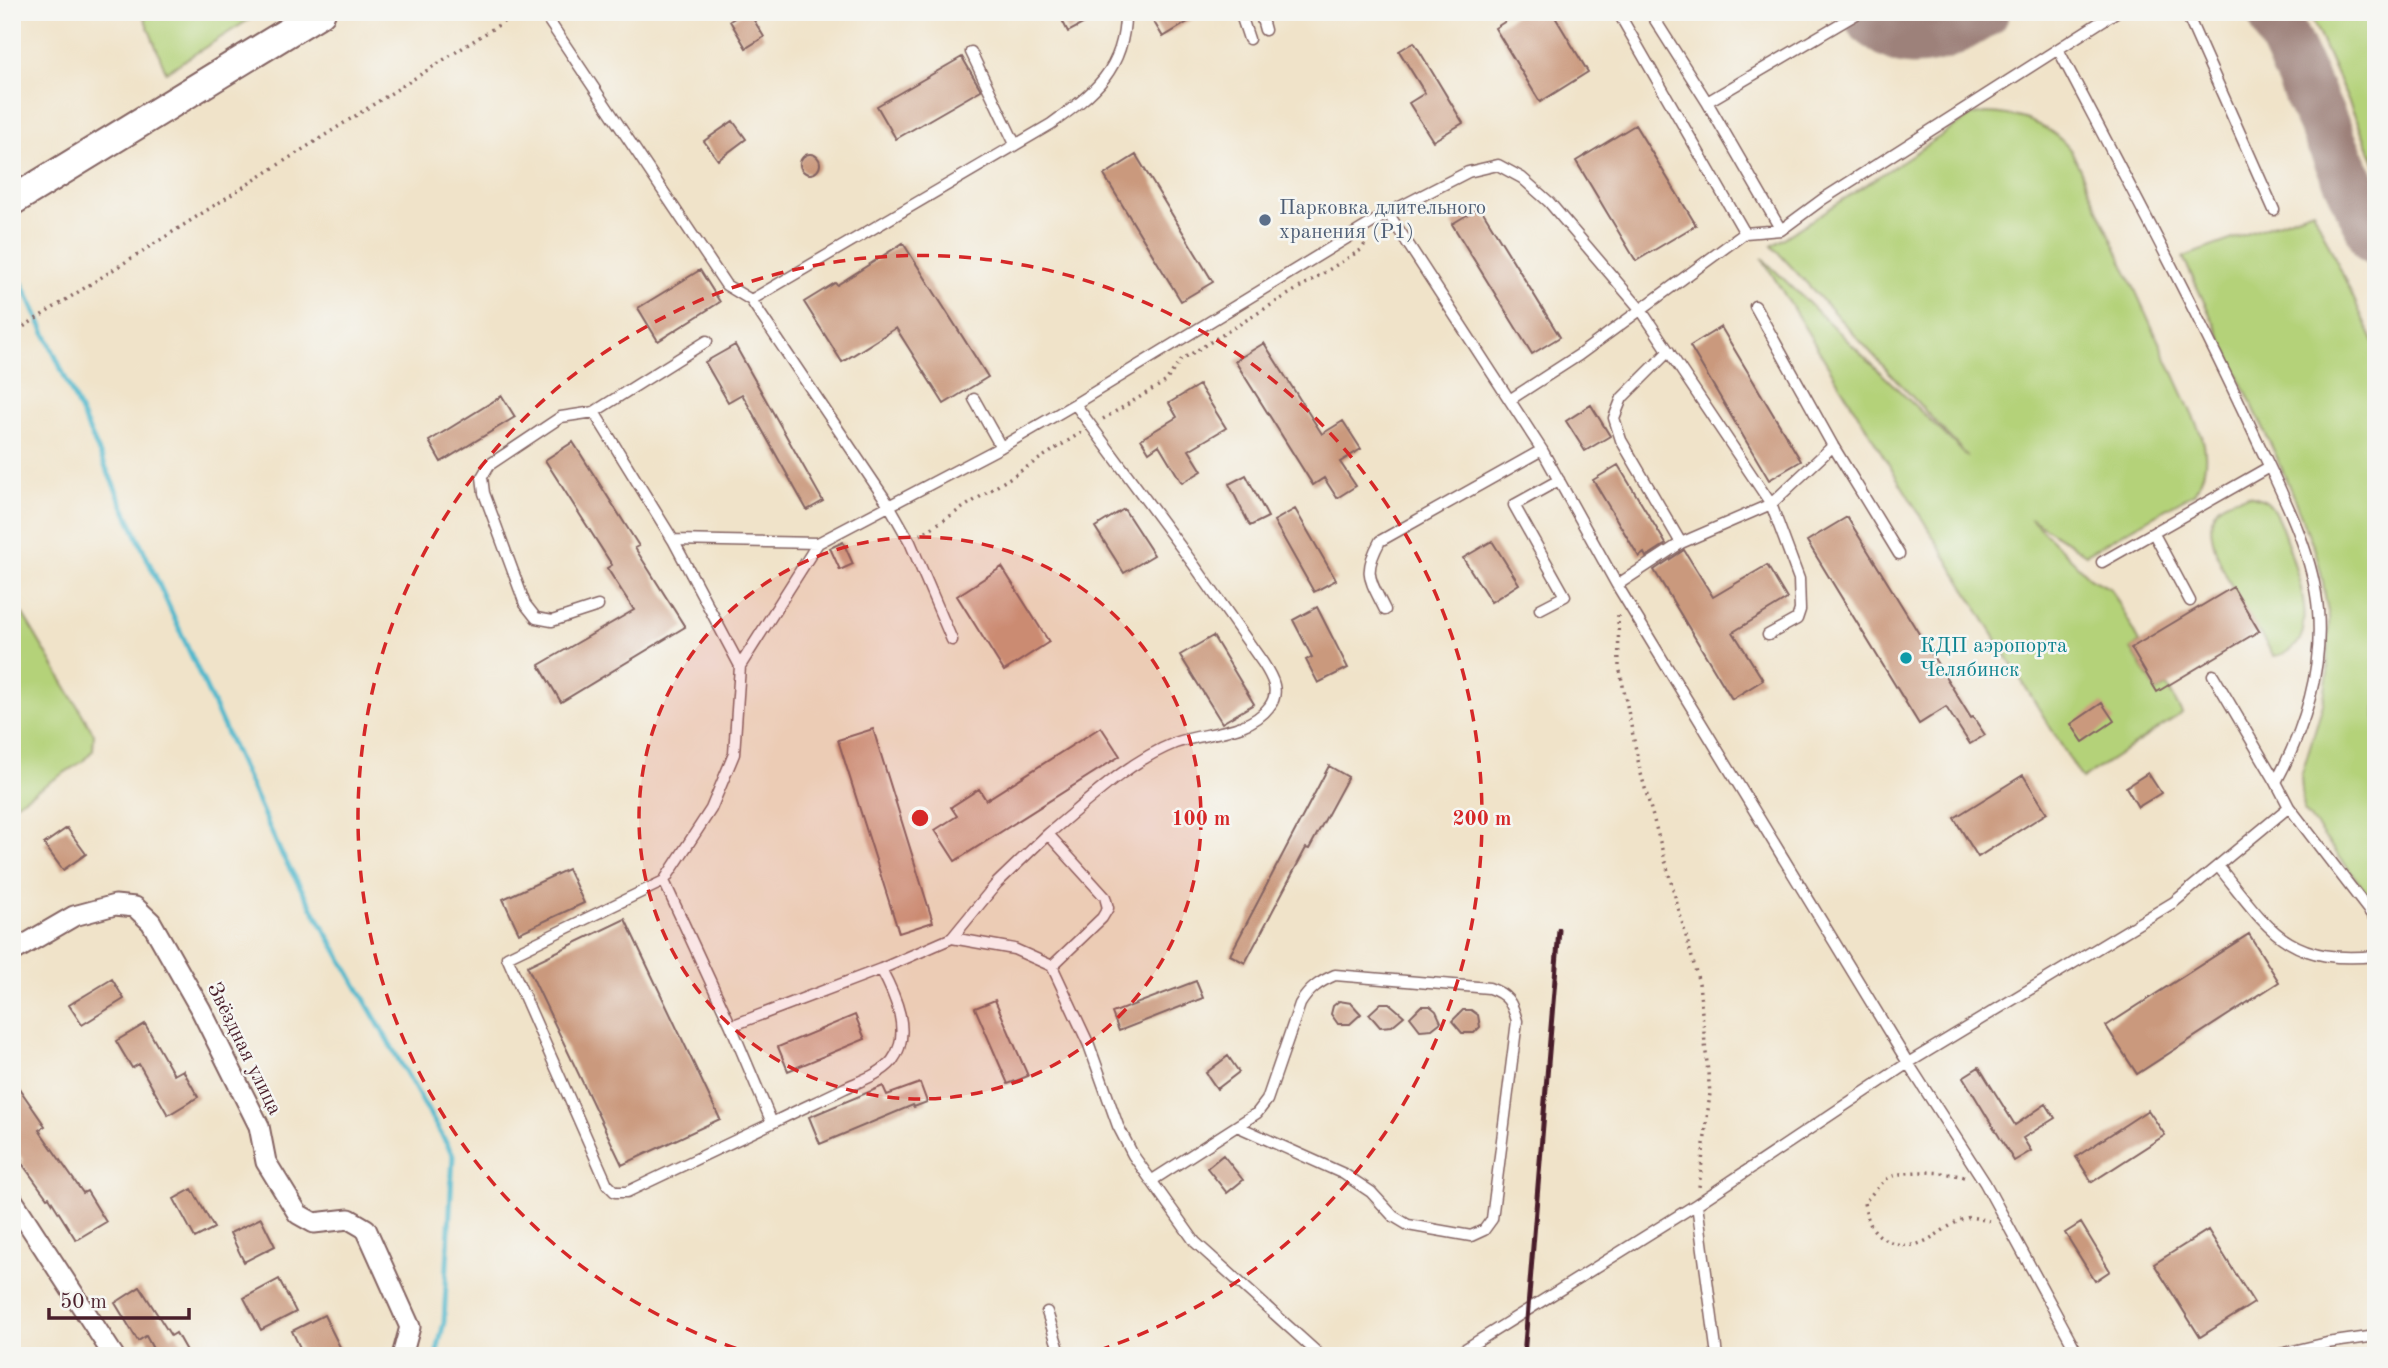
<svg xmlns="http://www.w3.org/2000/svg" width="2388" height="1368" font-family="'Old Standard TT',serif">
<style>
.green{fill:#b4d279;stroke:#7f7852;stroke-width:2}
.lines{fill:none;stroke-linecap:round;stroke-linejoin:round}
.stream{stroke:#4fb8cc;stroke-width:5}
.taxiway{stroke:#9d817a;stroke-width:51}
.building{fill:#ca997d}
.service-casing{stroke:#846462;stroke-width:13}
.minor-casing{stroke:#846462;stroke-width:23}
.secondary-casing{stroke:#846462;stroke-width:32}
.path{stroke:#846462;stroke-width:3.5;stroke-dasharray:2 5;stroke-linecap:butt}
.service{stroke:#fff;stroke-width:10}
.minor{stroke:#fff;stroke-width:19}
.secondary{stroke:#fff;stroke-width:28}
.rail{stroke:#4a1f2b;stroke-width:5}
.ring{fill:none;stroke:#d62828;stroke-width:3.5;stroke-dasharray:12 9}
.service-dot{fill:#5c6f8a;stroke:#f6f6f2;stroke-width:2.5}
.culture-dot{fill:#0f9aa8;stroke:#f6f6f2;stroke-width:2.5}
.labels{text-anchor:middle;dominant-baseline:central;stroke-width:5;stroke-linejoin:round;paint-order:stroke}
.service-label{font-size:21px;fill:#4e5e75;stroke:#f6f6f2;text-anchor:start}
.culture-label{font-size:21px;fill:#0d838f;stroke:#f6f6f2;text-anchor:start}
.street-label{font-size:21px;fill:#4a1f2b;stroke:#f6f6f2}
.centre{fill:#d62828;stroke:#f6f6f2;stroke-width:3.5}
.ring-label{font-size:21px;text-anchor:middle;font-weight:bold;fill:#d62828;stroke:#f6f6f2;stroke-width:5;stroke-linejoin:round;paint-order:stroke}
</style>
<rect width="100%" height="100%" fill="#f6f6f2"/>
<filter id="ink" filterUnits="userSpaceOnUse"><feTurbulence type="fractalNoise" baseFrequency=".0143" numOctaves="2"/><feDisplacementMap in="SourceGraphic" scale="14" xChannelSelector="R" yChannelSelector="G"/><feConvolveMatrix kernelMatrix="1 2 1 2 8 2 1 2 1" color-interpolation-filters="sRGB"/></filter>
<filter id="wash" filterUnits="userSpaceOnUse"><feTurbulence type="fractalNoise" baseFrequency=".00686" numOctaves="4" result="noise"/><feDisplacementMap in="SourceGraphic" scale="28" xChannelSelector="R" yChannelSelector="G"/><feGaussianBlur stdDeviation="1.57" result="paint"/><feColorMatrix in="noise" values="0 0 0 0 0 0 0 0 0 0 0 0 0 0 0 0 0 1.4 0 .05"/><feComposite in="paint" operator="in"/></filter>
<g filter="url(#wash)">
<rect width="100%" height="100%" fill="#f0e3c9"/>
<path class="green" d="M142 12H261L166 72Z
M2309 12H2376V164Z
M1986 113C2021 114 2051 124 2072 152L2202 436C2208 458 2206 474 2194 493L2086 554 2030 518 2090 578 2111 589 2140 642 2131 649 2157 692 2167 686 2182 713 2082 779 1762 258 1968 457 1772 246 1973 115Z
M2313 210 2376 347V905L2303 809 2301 776 2323 704 2328 672 2329 618 2321 572 2315 550 2279 462 2183 257Z
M2248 495C2255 497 2262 498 2268 503 2278 513 2284 534 2289 548 2299 577 2325 650 2274 656 2256 626 2198 546 2214 513 2219 501 2237 498 2248 495Z
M12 609 23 614 94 734 93 750 83 761 12 806Z"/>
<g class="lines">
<path class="stream" d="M12 270 23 285 281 853 453 1155 444 1322 436 1356"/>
<path class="taxiway" d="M2272 12 2376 240
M1871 20C1882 28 1897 40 1911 40 1938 41 1962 26 1984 12"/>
</g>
<g id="blocks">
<path class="building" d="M744 12H749L764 37 746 48 730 21Z
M1058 12H1105L1068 32Z
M1148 12H1204L1163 37Z
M1520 12H1552L1588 72 1540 102 1495 28Z
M1414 42 1463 123 1433 141 1409 103 1425 93 1399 51Z
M962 57 981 90 896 139 877 106Z
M733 121 746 139 718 160 704 141Z
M1635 125 1696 225 1636 261 1576 161Z
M800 164a10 10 0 1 1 20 0a10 10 0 1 1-20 0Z
M1136 155 1213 282 1181 301 1104 175Z
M1480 207 1560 337 1532 354 1452 224Z
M903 243 988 377 944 404 896 328 842 362 804 302 835 283 837 285Z
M700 270 720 302 658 341 638 308Z
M1721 327 1801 461 1769 480 1690 346Z
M1264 343 1322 434 1343 421 1361 449 1340 462 1356 486 1337 498 1324 478 1313 485 1235 361Z
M735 345 823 501 807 510 742 394 728 402 705 362Z
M1199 385 1226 428 1189 450 1202 471 1182 483 1159 445 1149 452 1141 439 1177 417 1169 403Z
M502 396 515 417 441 462 429 441Z
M1591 405 1610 436 1585 451 1566 421Z
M573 442 639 546 635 548 685 627 561 702 539 665 634 610 607 568 612 565 545 460Z
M1618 465 1666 544 1646 557 1644 553 1639 557 1593 480Z
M1246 475 1268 517 1250 526 1229 484Z
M1124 509 1154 555 1124 573 1095 527Z
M1295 509 1336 580 1314 592 1274 521Z
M1847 517 1971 718 1973 717 1985 735 1970 744 1946 707 1919 724 1807 541Z
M1492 541 1519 584 1491 602 1463 558Z
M843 542 853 564 840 570 830 548Z
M1684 550 1713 597 1767 565 1787 599 1733 632 1763 680 1732 699 1654 570Z
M1002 567 1049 642 1004 671 957 596Z
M2233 587 2259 631 2157 692 2131 648Z
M1317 607 1348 668 1318 683 1306 660 1312 657 1293 620Z
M1213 636 1254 704 1222 723 1180 655Z
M2102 703 2114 721 2083 742 2071 724Z
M1101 727 1120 756 955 861 935 830 957 816 951 807 979 789 986 800Z
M873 729 933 922 899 933 838 740Z
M1329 766 1348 777 1309 849 1306 848 1245 963 1230 955Z
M2148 773 2161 793 2138 807 2126 787Z
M2023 775 2047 813 1978 857 1954 818Z
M67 828 86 854 63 870 44 844Z
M568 869 584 903 519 933 503 899Z
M625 919 720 1119 622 1165 527 966Z
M2249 934 2279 982 2137 1074 2106 1026Z
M112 979 124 999 82 1025 69 1005Z
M1196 981 1203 998 1119 1031 1112 1013Z
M995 1000 1028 1076 1008 1084 975 1008Z
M1339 1001 1351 1003 1361 1014 1350 1024H1338L1331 1014 1333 1006Z
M1381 1003H1389L1404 1016 1392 1026 1380 1027 1369 1014Z
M1421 1006H1430L1436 1011 1441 1022 1432 1029 1420 1030 1410 1017Z
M1463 1010H1471L1478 1015 1480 1027 1474 1033H1462L1452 1021Z
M855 1015 865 1039 788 1071 778 1047Z
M145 1024 174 1075 183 1070 198 1097 168 1115 139 1064 132 1068 116 1041Z
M1228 1056 1239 1072 1217 1089 1206 1073Z
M1979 1067 2015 1125 2046 1104 2055 1118 2023 1138 2031 1151 2014 1161 1963 1077Z
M12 1078 45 1126 39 1130 83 1193 87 1191 106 1222 76 1240 49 1197 47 1198 21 1162 23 1160 12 1145Z
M920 1083 927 1102 914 1107 913 1105 820 1144 809 1117 883 1086 887 1095Z
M2148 1110 2165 1135 2092 1182 2076 1157Z
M1223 1155 1243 1180 1227 1193 1207 1168Z
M192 1189 214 1228 195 1238 174 1199Z
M261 1218 275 1246 244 1262 230 1233Z
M2081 1223 2110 1271 2095 1281 2065 1233Z
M2208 1230 2254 1303 2200 1337 2154 1264Z
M279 1279 296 1312 261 1330 244 1298Z
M140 1287 171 1336 176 1333 189 1356H157L146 1336 138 1341 115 1303Z
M324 1315 342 1351 332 1356H304L292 1331Z"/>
</g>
</g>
<g filter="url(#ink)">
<use href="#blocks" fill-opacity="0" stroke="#846462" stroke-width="2"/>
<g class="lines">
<g class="service-casing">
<path id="service" d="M543 12 726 285 751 300 889 505 910 542 952 640
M1240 12 1249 39
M1260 12 1265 30
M1618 12 1745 233
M1650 12 1707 102 1781 230
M2186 12 2274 210
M2058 49C2125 177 2194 305 2255 436 2280 490 2313 550 2318 610 2323 670 2304 730 2276 782L2289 807 2376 920
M971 52 1015 144
M1707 102 1860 12
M1388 213 1542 450 1617 585 1908 1063 1985 1183 2079 1356
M751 300 1051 124C1093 94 1126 69 1125 12
M1755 306 1833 446 1899 554
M1669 351 1622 398 1614 418 1621 440 1681 543
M974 399 1001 447
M1511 399 1579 355 1745 233 1781 230 1823 199 2116 12
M1075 404 1194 565 1263 663C1272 677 1281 692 1269 707 1249 734 1204 732 1175 743 1127 762 1087 802 1048 834L1105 897 1108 908 1102 918 1052 966 1089 1045 1118 1126 1133 1155 1195 1242 1321 1356
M594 412 673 540 818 543
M2154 534 2190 601
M673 540 740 666
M2102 562 2269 467
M1617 585 1681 543 1771 504 1833 446
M598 606 552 621 536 618 525 604 484 493 482 477 489 465 561 417 594 412 707 341
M1540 609 1565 596 1514 505 1559 480
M1385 610C1370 579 1362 574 1380 541L1542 450
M2213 675 2276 782
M2218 866C2269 929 2286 965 2376 956
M664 881 731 1026 772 1123 627 1192H615L607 1184 507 957 664 881 711 809 734 754 740 666 818 543 1001 447 1075 404 1388 213 1468 172 1498 165 1522 178 1549 202 1641 310 1771 504 1799 579 1800 610 1797 619 1768 635
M952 938 1014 949 1052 966
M731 1026 881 969
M772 1123C796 1111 821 1100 845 1088 860 1081 881 1074 892 1061 913 1033 895 995 881 969L952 938 997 883 1048 834
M1151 1181 1257 1113 1267 1100 1300 1004C1309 989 1319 982 1335 975L1489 988C1507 994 1512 1002 1517 1021L1492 1219 1484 1230 1471 1236 1408 1225 1393 1216 1371 1192 1344 1174 1237 1126
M1697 1204 1717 1356
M1047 1312 1061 1356
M1454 1356 1697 1204 1908 1063 2174 902 2289 807
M2272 1356 2327 1343 2376 1336"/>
</g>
<g class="minor-casing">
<path id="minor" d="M12 952 74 916 115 905 135 907 151 922 201 1010 259 1126 266 1162 298 1214 314 1223 349 1219 366 1229 410 1327 402 1356
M12 1199 114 1356"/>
</g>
<g class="secondary-casing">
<path id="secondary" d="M12 201 321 12"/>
</g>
<path class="path" d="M12 334 519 12
M1103 419 1165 382 1181 360 1361 250 1365 244
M920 535 1082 432
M1618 615 1619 666 1640 770 1699 983 1710 1093 1699 1187
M1964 1177C1946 1172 1904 1168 1887 1179 1879 1185 1871 1195 1864 1203 1868 1221 1871 1234 1891 1242 1924 1255 1938 1227 1967 1218 1973 1216 1982 1220 1989 1221"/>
<use href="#service" class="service"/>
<use href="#minor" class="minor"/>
<use href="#secondary" class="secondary"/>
<path class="rail" d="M1524 1356 1559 930"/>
</g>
</g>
<circle cx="920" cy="818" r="281" fill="#d62828" fill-opacity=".12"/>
<g class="ring">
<circle cx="920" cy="818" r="281"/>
<path d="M756 1355A562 562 0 1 1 1084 1355"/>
</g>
<circle class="service-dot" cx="1265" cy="220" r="7"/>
<circle class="culture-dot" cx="1906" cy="658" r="7"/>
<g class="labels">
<g class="service-label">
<text x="1279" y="208">Парковка длительного<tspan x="1279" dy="24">хранения (P1)</tspan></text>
</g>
<g class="culture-label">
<text x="1920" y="646">КДП аэропорта<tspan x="1920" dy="24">Челябинск</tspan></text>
</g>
<g class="street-label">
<text transform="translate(244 1049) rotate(64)">Звёздная улица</text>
</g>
</g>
<circle cx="920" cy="818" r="10" class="centre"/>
<g class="ring-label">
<text x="1201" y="825">100 m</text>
<text x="1482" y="825">200 m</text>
</g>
<rect width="2388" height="1368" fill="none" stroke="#f6f6f2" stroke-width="42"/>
<path d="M49 1308v10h140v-10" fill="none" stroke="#4a1f2b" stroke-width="3.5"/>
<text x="60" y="1308" font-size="21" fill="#4a1f2b" stroke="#f6f6f2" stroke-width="5" paint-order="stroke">50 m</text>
</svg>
